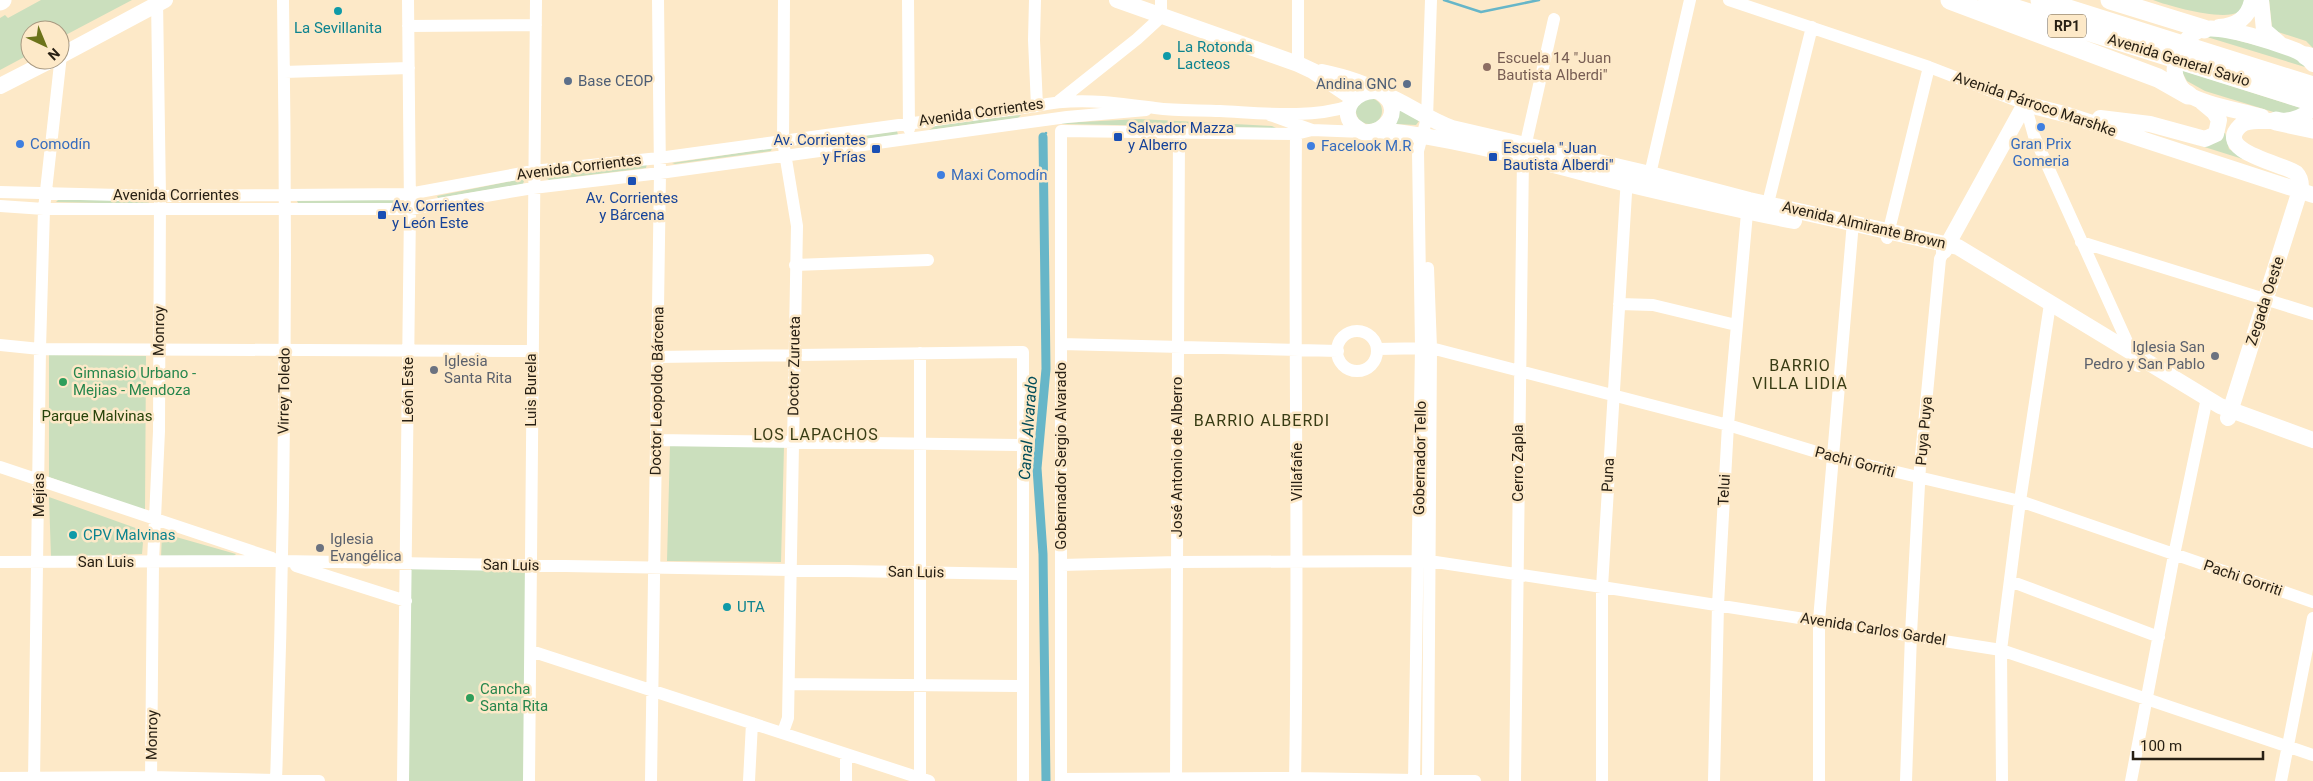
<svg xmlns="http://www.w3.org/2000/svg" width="2313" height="781" font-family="Roboto,sans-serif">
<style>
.green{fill:#cbdfbd}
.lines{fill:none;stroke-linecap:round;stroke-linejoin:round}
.stream{stroke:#67b6c8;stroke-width:2.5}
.canal{stroke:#67b6c8;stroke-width:9}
.minor{stroke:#fff;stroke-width:12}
.major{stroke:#fff;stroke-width:16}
.highway{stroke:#fff;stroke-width:19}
.culture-dot{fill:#0f9aa8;stroke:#fde9c8;stroke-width:2}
.education-dot{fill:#8d6e63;stroke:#fde9c8;stroke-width:2}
.service-dot{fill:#5c6f8a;stroke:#fde9c8;stroke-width:2}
.shop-dot{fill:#3f7fe0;stroke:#fde9c8;stroke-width:2}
.transit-dot{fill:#1a4fb4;stroke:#fde9c8;stroke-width:2}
.worship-dot{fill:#6b7280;stroke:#fde9c8;stroke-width:2}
.leisure-dot{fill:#2e9e5b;stroke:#fde9c8;stroke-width:2}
.labels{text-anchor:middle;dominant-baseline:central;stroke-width:5;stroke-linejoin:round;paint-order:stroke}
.shield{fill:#fde9c8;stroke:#685c4a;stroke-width:1}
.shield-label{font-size:14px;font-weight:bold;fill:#282014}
.culture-label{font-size:15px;fill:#0d838f;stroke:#fde9c8;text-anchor:start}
.education-label{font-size:15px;fill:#785e54;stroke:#fde9c8;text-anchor:start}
.street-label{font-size:15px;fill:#282014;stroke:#fde9c8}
.service-label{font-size:15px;fill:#4e5e75;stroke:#fde9c8;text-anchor:start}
.transit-label{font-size:15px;fill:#164399;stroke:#fde9c8;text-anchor:start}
.shop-label{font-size:15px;fill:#366cbe;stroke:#fde9c8;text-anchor:start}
.worship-label{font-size:15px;fill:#5b616d;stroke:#fde9c8;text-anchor:start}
.leisure-label{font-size:15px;fill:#27864d;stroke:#fde9c8;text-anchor:start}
.park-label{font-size:15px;fill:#274309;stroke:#fde9c8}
.neighbourhood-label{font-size:16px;letter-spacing:1px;fill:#383c14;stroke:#fde9c8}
.water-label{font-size:16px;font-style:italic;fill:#014c59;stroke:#fde9c8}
</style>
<rect width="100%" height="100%" fill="#fde9c8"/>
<path class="green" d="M41 0H132L60 38V30H30V54L0 70V18L5 15 8 18Z
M2153 0H2246L2239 12C2222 21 2172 7 2153 0Z
M2269 0H2313V48L2306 41 2278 32 2272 27Z
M2210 33 2300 57 2305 67 2207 37Z
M2181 70 2301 108 2297 111 2280 114 2205 91 2187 81Z
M1356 111a13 13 0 1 1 26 0a13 13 0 1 1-26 0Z
M1396 105 1419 121 1416 125 1395 124Z
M1021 115 1018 118 929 130 937 125Z
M1139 119 1272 126 1276 128 1062 124V123Z
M897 131 898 135 800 147 797 145Z
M2225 133 2229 149 2249 161 2179 139Z
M772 148 771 151 675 164 672 163Z
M647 164 646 168 549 180 546 178 548 175Z
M521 179 524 181 523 184 438 198 437 196Z
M148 199 149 204 56 202 58 200Z
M397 199V203H298L297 201Z
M49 355 146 356 145 511 49 477Z
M670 445 784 447 781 562 667 561Z
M49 497 144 531 142 554 51 557Z
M162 533 236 554 233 557 161 558Z
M411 568 528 569 524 781H408Z"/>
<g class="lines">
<path class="stream" d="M1444 0 1481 12 1539 0
M1043 137 1046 133"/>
<path class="canal" d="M1043 137 1046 369 1037 468 1043 554 1046 781"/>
<path class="minor" d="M908 0 909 129
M1035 0 1034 40 1037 106
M1729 0 1929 67 2025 104 2034 136 2138 366
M408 26 536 25
M1298 64V0
M284 72 409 68
M1059 101 1137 39 1161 17V0
M1270 115 1312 130 1363 132
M1061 131V781
M1061 131 1296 134 1312 130
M1648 183 1690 0
M0 192 160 196 409 194 533 171 659 158 1037 106C1077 97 1116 103 1155 108 1177 111 1199 110 1220 111 1262 113 1310 119 1350 106
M0 206 44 209H410L533 188 660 173 1067 117 1146 110
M1766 211 1812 27
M1887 238 1929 67
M2081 242 2313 314
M795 265 928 260
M1619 304 1653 305 1736 325
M1337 351a20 20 0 1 1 40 0a20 20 0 1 1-40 0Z
M1061 344 1338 351
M0 345 40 349 531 351
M1377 349 1431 348 1728 425 1833 457 2020 501 2313 602
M920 353V778
M657 357 1023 352V781
M656 440 1021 445
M0 467 272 558
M0 562 282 561 1023 574
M1061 565 1177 562 1429 561 1602 587 2001 650 2313 755
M296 566 406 601
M2010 581 2159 637
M531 651 929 781
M789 684 1023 686
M783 732 788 718 797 226 783 141 784 0
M0 778 151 777 319 781
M1061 779 1295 778 1475 781
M34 781 40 349 44 209 61 55
M151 781 153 562 159 431 160 196 157 0
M276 781C285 521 287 260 283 0
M403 781 410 209 408 0
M529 781 536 0
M651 781 660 173 658 0
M749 781 752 723
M846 781V754
M1176 781 1179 133
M1295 781C1299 565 1294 350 1296 134
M1414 781 1421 347 1418 151 1427 118 1431 0
M1428 781 1431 348 1428 268
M1515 781 1523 156 1554 19
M1602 781V587L1627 177
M1714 781 1718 605 1728 425 1748 202
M1819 781V620L1853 222
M1906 781 1911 634 1920 466 1940 259 1944 251
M2002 781 2001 650 2020 501 2050 304
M2131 781 2174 555 2207 398
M2281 781 2313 618"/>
<path class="major" d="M1117 0 1298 64 1313 71 1353 98
M2261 0 2264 30 2279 43
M2219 27C2236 26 2249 18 2252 0
M60 56 165 0
M1322 72C1341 76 1364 82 1381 93 1404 108 1387 135 1363 132 1360 130 1355 127 1353 125 1338 108 1358 90 1375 91
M0 86 51 60
M1381 93C1407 103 1427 119 1452 128L1650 174 1749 200 1958 247 2220 406 2313 440
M2262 117C2242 111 2205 105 2189 95 2180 90 2173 76 2175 66 2177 51 2188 32 2204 29 2224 25 2277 43 2297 51L2306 56 2313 64
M2100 118 2150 124 2205 139 2216 134 2219 120 2214 112 2202 102
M1379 130C1464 139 1544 163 1627 184 1682 197 1738 210 1794 221
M1944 251 2025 104 2068 115 2313 195
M2228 418 2301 187C2301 181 2300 177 2296 173 2285 164 2213 152 2240 126 2246 120 2255 121 2263 121 2281 121 2300 123 2313 107"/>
<path class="highway" d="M1950 0 2158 78 2188 95
M1988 0 2313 102
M2040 0 2313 86
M2110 0 2204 29
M0 1 2 0
M2306 56 2313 58
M2276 121 2313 129"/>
</g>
<g class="culture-dot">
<circle cx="338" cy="11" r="5"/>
<circle cx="1167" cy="56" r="5"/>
<circle cx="73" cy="535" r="5"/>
<circle cx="727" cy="607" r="5"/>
</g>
<circle class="education-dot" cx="1487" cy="67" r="5"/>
<g class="service-dot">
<circle cx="568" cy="81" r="5"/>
<circle cx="1407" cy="84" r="5"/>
</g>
<g class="shop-dot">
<circle cx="2041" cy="127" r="5"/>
<circle cx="20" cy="144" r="5"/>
<circle cx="1311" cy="146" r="5"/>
<circle cx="941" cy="175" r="5"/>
</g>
<g class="transit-dot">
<rect x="1113" y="132" width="10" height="10" rx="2.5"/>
<rect x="871" y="144" width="10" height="10" rx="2.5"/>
<rect x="1488" y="152" width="10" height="10" rx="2.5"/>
<rect x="627" y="176" width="10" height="10" rx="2.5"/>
<rect x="377" y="210" width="10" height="10" rx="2.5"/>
</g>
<g class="worship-dot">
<circle cx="2215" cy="356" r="5"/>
<circle cx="434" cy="370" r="5"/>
<circle cx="320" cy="548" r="5"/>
</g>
<g class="leisure-dot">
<circle cx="63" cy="382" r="5"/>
<circle cx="470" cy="698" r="5"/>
</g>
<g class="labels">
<rect class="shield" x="2048" y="14.5" width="38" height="23" rx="4"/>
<g class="shield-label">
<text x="2067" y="26">RP1</text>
</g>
<g class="culture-label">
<text x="338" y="28" text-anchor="middle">La Sevillanita</text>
<text x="1177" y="47">La Rotonda<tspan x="1177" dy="17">Lacteos</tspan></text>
<text x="83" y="535">CPV Malvinas</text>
<text x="737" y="607">UTA</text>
</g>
<g class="education-label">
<text x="1497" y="58">Escuela 14 "Juan<tspan x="1497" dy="17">Bautista Alberdi"</tspan></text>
</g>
<g class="street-label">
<text transform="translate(2179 60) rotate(17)">Avenida General Savio</text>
<text transform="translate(2035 104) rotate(19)">Avenida Párroco Marshke</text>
<text transform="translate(981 112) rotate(-8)">Avenida Corrientes</text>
<text transform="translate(579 167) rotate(-7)">Avenida Corrientes</text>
<text x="176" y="195">Avenida Corrientes</text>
<text transform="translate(1864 225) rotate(13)">Avenida Almirante Brown</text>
<text transform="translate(2265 301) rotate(-72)">Zegada Oeste</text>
<text transform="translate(159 331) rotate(-89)">Monroy</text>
<text transform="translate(794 366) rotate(-89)">Doctor Zurueta</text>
<text transform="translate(408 390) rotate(-90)">León Este</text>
<text transform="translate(531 390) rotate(-90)">Luis Burela</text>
<text transform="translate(284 391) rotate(-89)">Virrey Toledo</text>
<text transform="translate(657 391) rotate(-89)">Doctor Leopoldo Bárcena</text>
<text transform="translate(1924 431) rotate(-85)">Puya Puya</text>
<text transform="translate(1061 456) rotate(-90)">Gobernador Sergio Alvarado</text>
<text transform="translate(1177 457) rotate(-90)">José Antonio de Alberro</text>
<text transform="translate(1420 458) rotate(-89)">Gobernador Tello</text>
<text transform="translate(1855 462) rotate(15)">Pachi Gorriti</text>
<text transform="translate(1518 463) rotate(-90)">Cerro Zapla</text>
<text transform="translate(1297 472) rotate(-90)">Villafañe</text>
<text transform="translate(1608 475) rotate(-87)">Puna</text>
<text transform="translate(1724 490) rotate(-87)">Telui</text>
<text transform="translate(39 495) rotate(-90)">Mejías</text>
<text x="106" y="562">San Luis</text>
<text transform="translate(511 565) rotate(1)">San Luis</text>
<text transform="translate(916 572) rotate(1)">San Luis</text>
<text transform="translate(2243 578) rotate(19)">Pachi Gorriti</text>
<text transform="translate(1873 629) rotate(9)">Avenida Carlos Gardel</text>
<text transform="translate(152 735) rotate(-89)">Monroy</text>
</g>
<g class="service-label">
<text x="578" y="81">Base CEOP</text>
<text x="1397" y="84" text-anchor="end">Andina GNC</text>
</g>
<g class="transit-label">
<text x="1128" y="128">Salvador Mazza<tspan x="1128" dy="17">y Alberro</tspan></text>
<text x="866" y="140" text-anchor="end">Av. Corrientes<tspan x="866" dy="17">y Frías</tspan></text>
<text x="1503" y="148">Escuela "Juan<tspan x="1503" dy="17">Bautista Alberdi"</tspan></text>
<text x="632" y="198" text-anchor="middle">Av. Corrientes<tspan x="632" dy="17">y Bárcena</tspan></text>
<text x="392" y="206">Av. Corrientes<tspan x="392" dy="17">y León Este</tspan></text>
</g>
<g class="shop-label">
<text x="30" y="144">Comodín</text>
<text x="2041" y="144" text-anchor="middle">Gran Prix<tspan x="2041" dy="17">Gomeria</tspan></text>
<text x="1321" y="146">Facelook M.R</text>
<text x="951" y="175">Maxi Comodín</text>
</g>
<g class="worship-label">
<text x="2205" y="347" text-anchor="end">Iglesia San<tspan x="2205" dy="17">Pedro y San Pablo</tspan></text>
<text x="444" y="361">Iglesia<tspan x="444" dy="17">Santa Rita</tspan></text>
<text x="330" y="539">Iglesia<tspan x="330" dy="17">Evangélica</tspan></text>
</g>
<g class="leisure-label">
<text x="73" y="373">Gimnasio Urbano -<tspan x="73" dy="17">Mejias - Mendoza</tspan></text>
<text x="480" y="689">Cancha<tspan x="480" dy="17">Santa Rita</tspan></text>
</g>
<g class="park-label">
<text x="97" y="416">Parque Malvinas</text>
</g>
<g class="neighbourhood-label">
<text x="1800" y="365">BARRIO<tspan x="1800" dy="18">VILLA LIDIA</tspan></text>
<text x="1262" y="420">BARRIO ALBERDI</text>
<text x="816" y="434">LOS LAPACHOS</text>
</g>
<g class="water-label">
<text transform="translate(1028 428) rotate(-86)">Canal Alvarado</text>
</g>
</g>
<g transform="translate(45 45) rotate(136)"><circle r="24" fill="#fde9c8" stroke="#a89980"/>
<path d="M0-4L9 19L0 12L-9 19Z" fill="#6c731b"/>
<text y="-8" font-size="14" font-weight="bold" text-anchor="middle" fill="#282014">N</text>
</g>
<path d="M2133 751v8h130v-8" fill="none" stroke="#282014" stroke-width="2.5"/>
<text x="2140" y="751" font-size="15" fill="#282014" stroke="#fde9c8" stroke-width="4" paint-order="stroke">100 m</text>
</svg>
